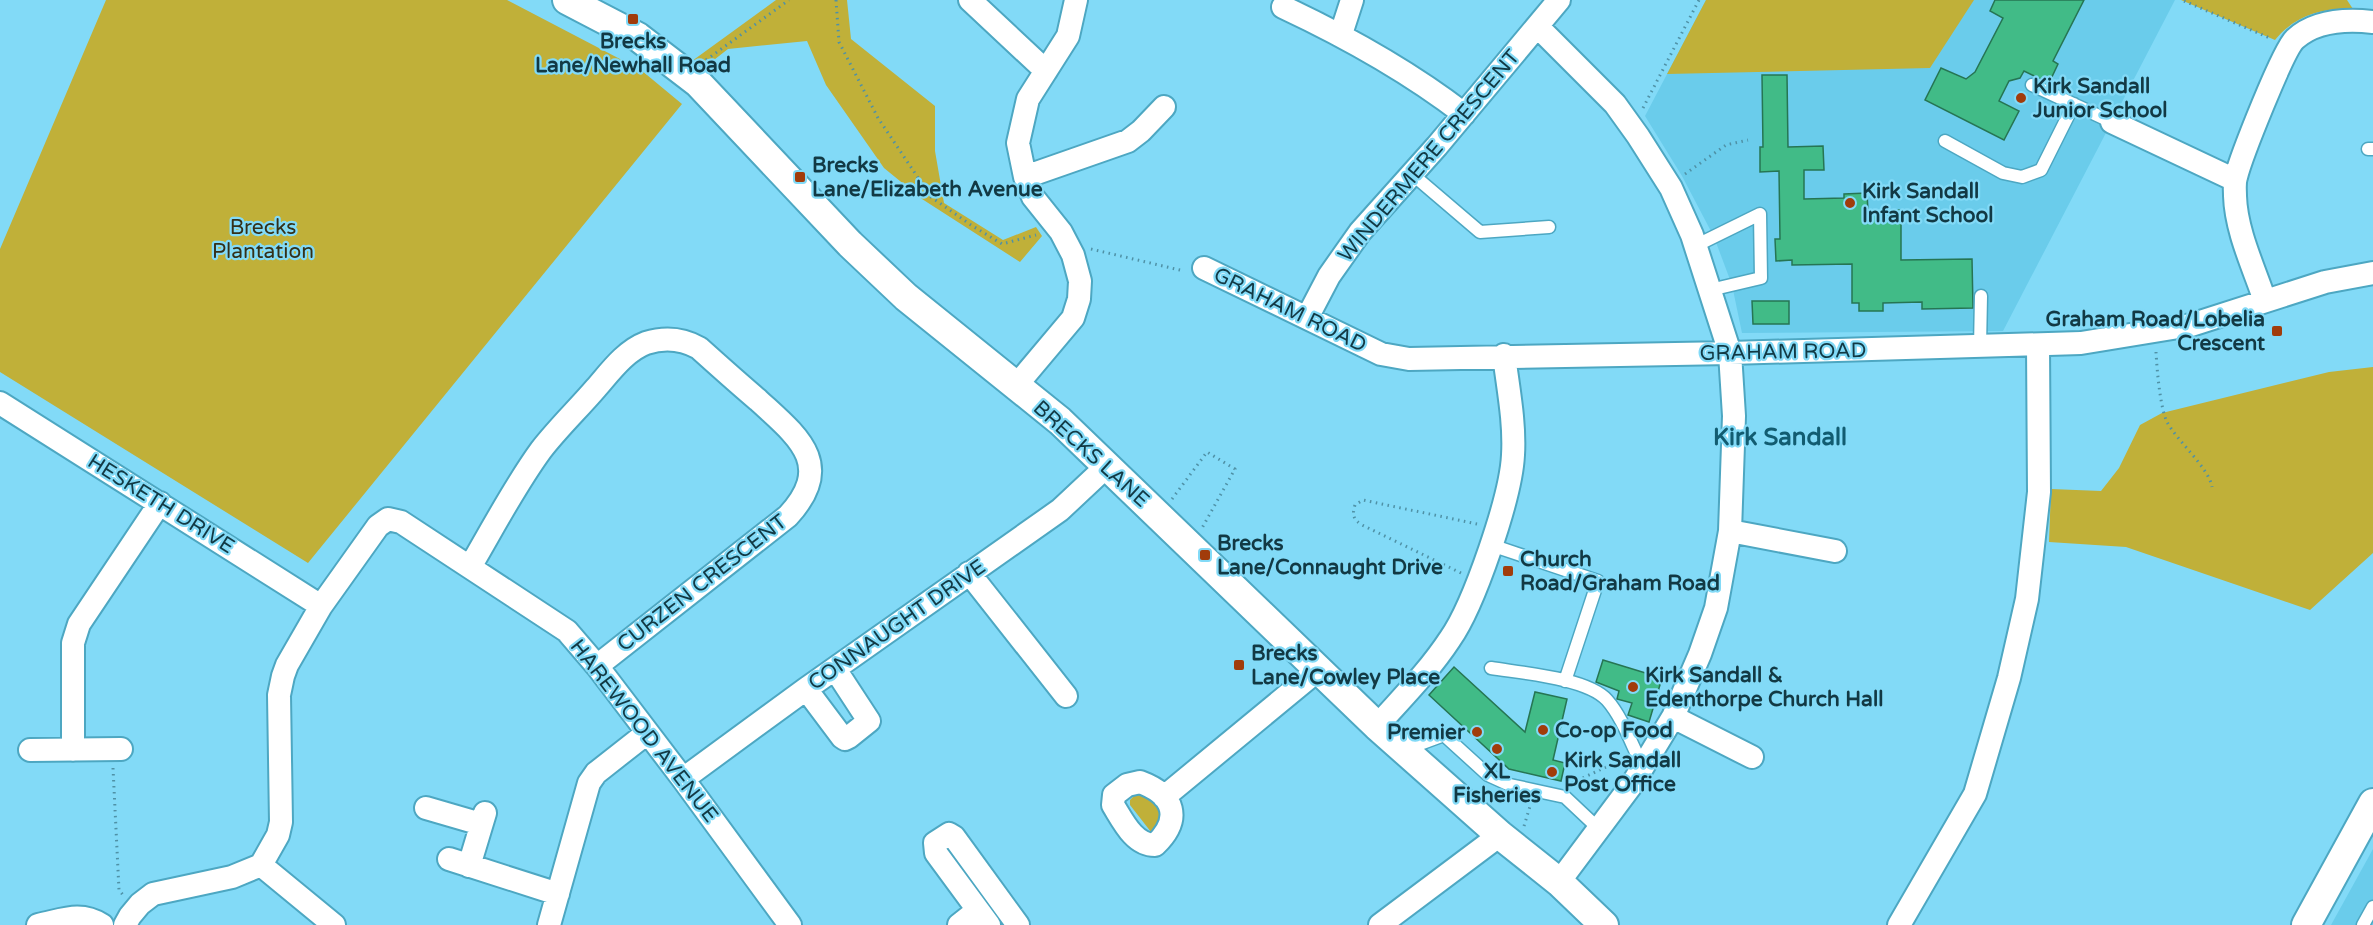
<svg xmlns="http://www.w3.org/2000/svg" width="2373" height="925" font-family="'Varela Round',sans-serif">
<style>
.built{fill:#6acceb}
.green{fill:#c0b039}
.building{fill:#41bb87;stroke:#267553;stroke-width:1.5}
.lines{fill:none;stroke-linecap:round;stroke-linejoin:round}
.service-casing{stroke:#4da7c2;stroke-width:15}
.minor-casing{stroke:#4da7c2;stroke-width:26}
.tertiary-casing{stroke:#4da7c2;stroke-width:32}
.path{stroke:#4f91a6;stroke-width:3;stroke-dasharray:1.5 4.5;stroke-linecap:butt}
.service{stroke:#fff;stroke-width:12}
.minor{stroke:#fff;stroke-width:22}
.tertiary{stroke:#fff;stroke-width:28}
.poi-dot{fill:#a13c0b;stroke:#82daf7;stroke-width:2}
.labels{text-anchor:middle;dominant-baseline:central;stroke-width:4.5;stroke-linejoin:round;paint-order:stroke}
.poi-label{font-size:21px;font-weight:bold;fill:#123944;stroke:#82daf7;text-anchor:start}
.street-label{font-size:21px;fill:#123944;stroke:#82daf7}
.park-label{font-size:21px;fill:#343018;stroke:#82daf7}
.quarter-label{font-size:24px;font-weight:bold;fill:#125c71;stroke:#82daf7}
</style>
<rect width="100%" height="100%" fill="#82daf7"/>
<path class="built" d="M1706 0H2175L2003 331 1742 333 1732 285 1714 237 1682 176 1645 116Z
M2373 849V925H2331Z"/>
<path class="green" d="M106 0H507L641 70 682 104 308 563 0 372V249Z
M776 0H847L851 39 935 106V151L944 203 1003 240 1036 227 1042 236 1020 262 922 199 884 168 826 85 807 41 728 49 701 70 692 61Z
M1706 0H1974L1930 68 1667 74Z
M2181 0H2347L2353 9C2323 7 2294 16 2275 40Z
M2373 367V553L2310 610 2126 547 2049 542 2051 489 2101 491 2119 468 2140 425 2162 413 2329 372Z
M1138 792 1147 793 1167 818 1156 833 1151 832 1130 805V800Z"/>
<path class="building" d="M1995 0H2084L2053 61 2058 64 2049 83 2024 71 2020 78 2009 81 1999 101 2019 111 2004 140 1925 100 1941 68 1966 79 1975 72 2003 18 1990 11Z
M1762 75H1787L1788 147 1823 146 1824 170H1804V199L1844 198V194L1867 193 1868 211 1901 210V260L1972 259 1973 308 1922 309V302L1883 303V311H1859V303H1852V264L1792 265V260L1776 261 1775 239H1780L1779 171 1760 172V147H1763Z
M1752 301H1789V324H1753Z
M1603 660 1662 678 1649 722 1628 715 1632 703 1617 699 1619 691 1596 682Z
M1454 667 1525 732 1535 692 1567 699 1553 760 1565 763 1561 781 1509 769 1429 695Z"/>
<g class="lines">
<g class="service-casing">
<path id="service" d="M2032 85 2112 122
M1945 141 2003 173 2022 177 2041 170 2074 104
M2368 149H2373
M1412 174 1480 232 1549 227
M1695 246 1760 214 1761 278 1710 290
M1980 347 1981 296
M1491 545 1598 581 1565 681
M1491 668C1522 673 1587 678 1607 700 1623 718 1632 746 1643 767
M1406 749 1444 735 1488 775 1510 785 1565 797 1599 829
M2363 925 2373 907"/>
</g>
<g class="minor-casing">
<path id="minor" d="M970 0 1046 71
M1283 7C1347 37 1408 71 1464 114
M1538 27 1615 104 1638 136 1671 188 1692 235 1730 353 1734 416 1730 531 1716 608 1700 654 1673 717 1633 783 1559 882
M1341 34 1352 0
M2112 122 2235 180
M1025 177 1128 141 1141 131 1164 107
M1204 268 1381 354 1409 359 1730 353 2081 343 2191 325 2325 282 2373 273
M2265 301C2254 268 2236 231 2235 196 2235 190 2234 183 2236 177 2241 157 2283 50 2295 39 2316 20 2346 19 2373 22
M1307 318 1329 276 1360 232 1437 146 1559 0
M1015 387 1073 318 1079 299 1080 281 1073 255 1061 232 1033 197 1025 177 1018 143 1028 99 1068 36 1076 0
M0 403 321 606
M1730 531 1835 551
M470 567C493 528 514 487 541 450 558 428 578 409 596 388 610 372 625 351 646 343 665 337 683 339 699 348 719 366 738 383 758 400 797 436 836 464 788 516L597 666
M969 573 1066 696
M806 689 842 737 845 739 849 737 869 721 835 669
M1673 717 1752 757
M1377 726C1402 698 1429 671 1450 639 1474 605 1511 497 1513 455 1515 422 1508 388 1504 355
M30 750 121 749
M73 750V643L79 624 160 503
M683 779 806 689 1060 510 1107 466
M1140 782C1175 795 1182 819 1155 845 1134 845 1123 821 1113 805L1114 795 1127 785Z
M1164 797 1318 670
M426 808 481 824
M449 859 558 894
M261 865 334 925
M469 866 485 813
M38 925C63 920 80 911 102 925
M125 925 130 916 140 904 153 894 232 877 261 865 278 835 281 822 279 695 283 676 287 665 321 606 378 526 388 519 401 522 567 631 597 666 683 779 790 925
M549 925 589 783 596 773 647 733
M959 925 978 910
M989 925 936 853 935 843 949 834 954 837 1018 925
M1380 925 1500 835
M1899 925 1975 794 2009 678 2027 599 2039 492 2038 346"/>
</g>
<g class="tertiary-casing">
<path id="tertiary" d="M567 0 638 37 698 83 850 244 906 297 1060 421 1377 726 1500 835 1559 882 1604 925
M2306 925 2373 803"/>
</g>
<path class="path" d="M836 0 839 42 878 118 931 197 971 225 1002 244 1036 235
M2184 1 2272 39
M706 60 789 0
M1643 108 1699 0
M1685 174 1726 145 1748 140
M1091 249 1184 271
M2156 352C2157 370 2160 407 2167 422 2178 442 2209 468 2212 487
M1172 499 1207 452 1235 469 1202 528
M1461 573 1362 525C1353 519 1352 515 1355 505L1363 500 1477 524
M113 768 119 890 123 895
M1572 783 1623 759
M1524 826 1531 803"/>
<use href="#service" class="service"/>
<use href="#minor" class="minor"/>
<use href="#tertiary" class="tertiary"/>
</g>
<g class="poi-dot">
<rect x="627" y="13" width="12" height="12" rx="3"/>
<circle cx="2021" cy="98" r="6"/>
<rect x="794" y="171" width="12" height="12" rx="3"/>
<circle cx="1850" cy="203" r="6"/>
<rect x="2271" y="325" width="12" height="12" rx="3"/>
<rect x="1199" y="549" width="12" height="12" rx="3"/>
<rect x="1502" y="565" width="12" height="12" rx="3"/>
<rect x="1233" y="659" width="12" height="12" rx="3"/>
<circle cx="1633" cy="687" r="6"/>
<circle cx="1543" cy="730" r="6"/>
<circle cx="1477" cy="732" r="6"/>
<circle cx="1497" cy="749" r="6"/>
<circle cx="1552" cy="772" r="6"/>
</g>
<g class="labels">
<g class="poi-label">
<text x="633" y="41" text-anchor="middle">Brecks<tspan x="633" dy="24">Lane/Newhall Road</tspan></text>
<text x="2033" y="86">Kirk Sandall<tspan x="2033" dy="24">Junior School</tspan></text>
<text x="812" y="165">Brecks<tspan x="812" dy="24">Lane/Elizabeth Avenue</tspan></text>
<text x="1862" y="191">Kirk Sandall<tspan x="1862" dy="24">Infant School</tspan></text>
<text x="2265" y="319" text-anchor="end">Graham Road/Lobelia<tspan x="2265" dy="24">Crescent</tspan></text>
<text x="1217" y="543">Brecks<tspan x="1217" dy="24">Lane/Connaught Drive</tspan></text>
<text x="1520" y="559">Church<tspan x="1520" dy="24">Road/Graham Road</tspan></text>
<text x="1251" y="653">Brecks<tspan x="1251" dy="24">Lane/Cowley Place</tspan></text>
<text x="1645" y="675">Kirk Sandall &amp;<tspan x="1645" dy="24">Edenthorpe Church Hall</tspan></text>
<text x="1555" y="730">Co-op Food</text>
<text x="1465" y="732" text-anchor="end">Premier</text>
<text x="1564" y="760">Kirk Sandall<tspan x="1564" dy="24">Post Office</tspan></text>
<text x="1497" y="771" text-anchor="middle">XL<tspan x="1497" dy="24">Fisheries</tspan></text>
</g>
<g class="street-label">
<text transform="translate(1429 156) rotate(-50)">WINDERMERE CRESCENT</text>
<text transform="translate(1290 310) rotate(26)">GRAHAM ROAD</text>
<text transform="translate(1783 352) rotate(-1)">GRAHAM ROAD</text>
<text transform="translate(1091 454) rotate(42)">BRECKS LANE</text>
<text transform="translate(161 504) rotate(32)">HESKETH DRIVE</text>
<text transform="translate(702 583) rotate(-38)">CURZEN CRESCENT</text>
<text transform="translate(897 625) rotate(-35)">CONNAUGHT DRIVE</text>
<text transform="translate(644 731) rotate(52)">HAREWOOD AVENUE</text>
</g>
<g class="park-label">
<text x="263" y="227">Brecks<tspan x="263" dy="24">Plantation</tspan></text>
</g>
<g class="quarter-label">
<text x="1780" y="437">Kirk Sandall</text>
</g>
</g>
</svg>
